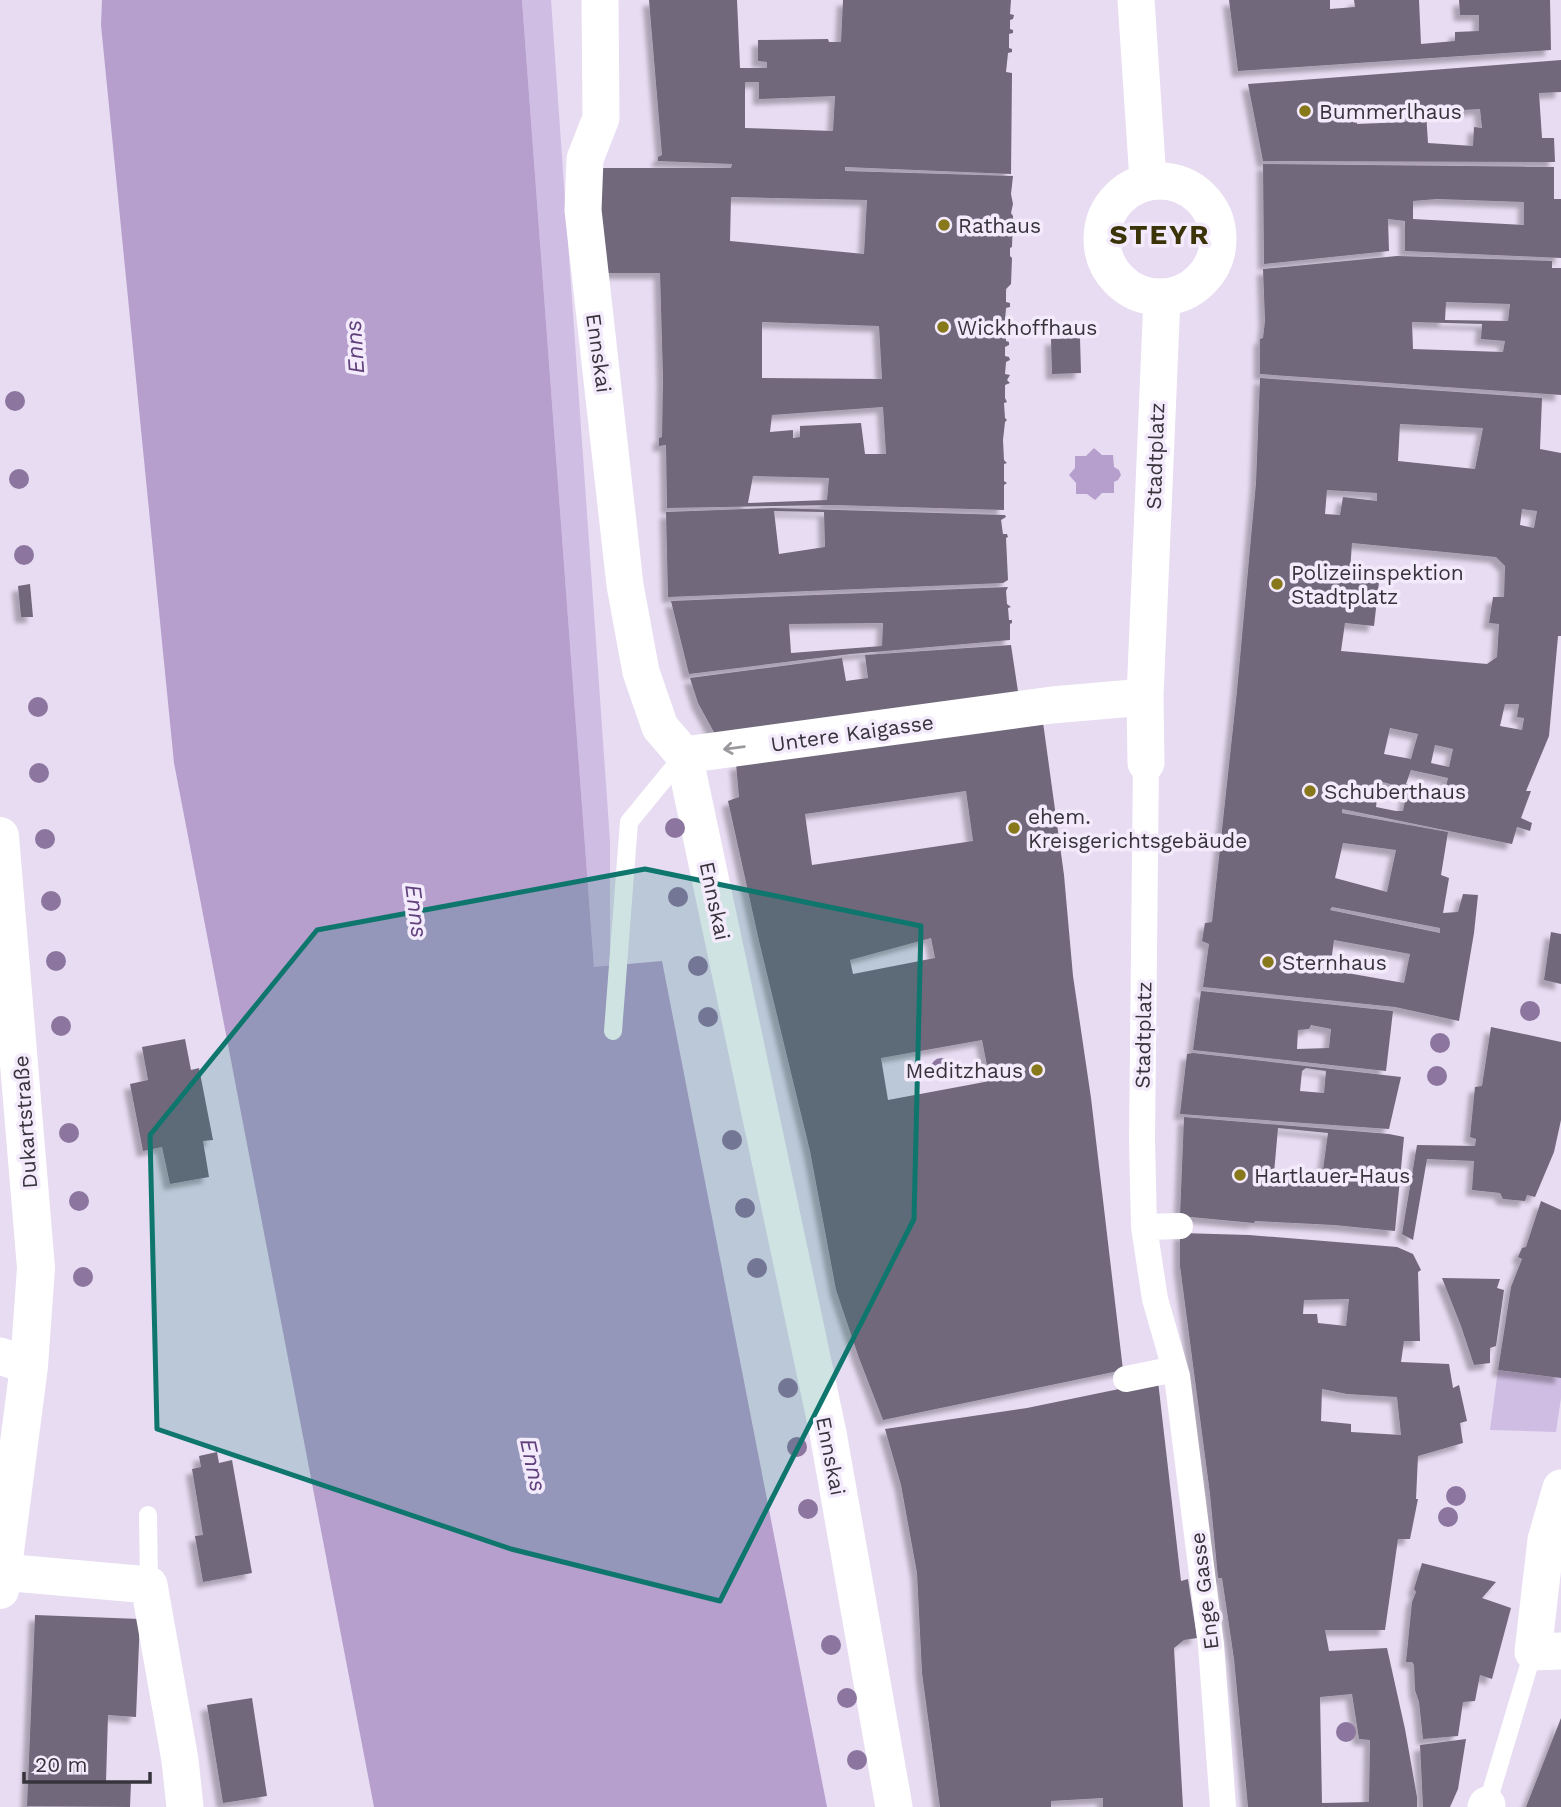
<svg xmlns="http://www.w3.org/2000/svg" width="1561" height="1807" font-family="'Work Sans',sans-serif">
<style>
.green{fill:#d0bde3}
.water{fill:#b69fcd}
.building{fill:#71687b;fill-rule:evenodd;filter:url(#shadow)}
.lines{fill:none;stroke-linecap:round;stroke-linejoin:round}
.service{stroke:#fff;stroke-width:18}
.pedestrian{stroke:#fff;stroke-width:26}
.minor{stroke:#fff;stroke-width:37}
.tertiary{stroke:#fff;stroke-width:38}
.tree{fill:#8c769f}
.oneway{stroke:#9b999d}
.marked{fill:#0f766e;fill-opacity:0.2;stroke:#0f766e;stroke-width:5;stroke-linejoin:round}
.poi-dot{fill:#88781c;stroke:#f3ebfc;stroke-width:2.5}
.labels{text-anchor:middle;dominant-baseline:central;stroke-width:7;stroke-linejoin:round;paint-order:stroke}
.poi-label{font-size:21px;fill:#37333b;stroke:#f3ebfc;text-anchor:start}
.street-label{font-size:21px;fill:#37333b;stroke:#f3ebfc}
.water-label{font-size:23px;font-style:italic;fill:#60417c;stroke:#f3ebfc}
.district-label{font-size:28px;font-weight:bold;letter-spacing:2px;fill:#3c3409;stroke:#f3ebfc}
</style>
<defs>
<filter id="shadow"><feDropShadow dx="-6" dy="6" stdDeviation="2" flood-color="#0004"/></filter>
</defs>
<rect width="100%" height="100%" fill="#e7dcf2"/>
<path class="green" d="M522 0H551L610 841V966L594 968Z
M1498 1370 1561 1378V1398L1556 1432 1490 1430Z"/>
<path class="water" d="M102 0H522L594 967 662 961 827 1807H374L174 763 101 25Z
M1094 448 1102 455H1113L1114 467 1119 470 1121 475 1118 480 1114 482V493H1102L1095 500 1087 494H1076V483L1069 475 1075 468V456H1086Z"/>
<path class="building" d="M649 0H737L740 68H767V62L758 61V40L828 39 829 42H841L843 0H1011L1010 14 1014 15 1013 19 1010 20V29L1013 30V33L1009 34V48L1012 49V52L1008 53 1006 72 1012 73 1011 174 845 167V171L1013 176 1011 194 1013 204 1011 213 1013 216 1012 247 1010 248V256L1012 258 1011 284 1006 289V302L1010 303V307L1006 308 1005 321 1010 323 1009 326 1005 327 1006 341 1009 342V345L1005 347V356L1009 357 1010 360 1006 362 1005 374 1010 375 1007 380 1010 383 1005 385V398L1007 402 1004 403 1005 418 1007 420 1005 422 1003 440 1004 460 1007 463 1004 464V481L1007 483 1004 485V510L835 505 667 508 666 445 659 446V438L662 437 663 378 660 273H597V168H731L732 164 658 161V157L662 155ZM745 82H759V99L835 96 833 131 745 128ZM731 197 867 200 864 254 730 241ZM762 322 879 326 882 379 762 378ZM883 407 886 454H865L861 423 800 426V437L793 438V430L770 432 772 415ZM753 476 829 478 827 500 748 503Z
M1229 0H1330V9L1355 7 1354 0H1419L1421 44 1455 41V32L1479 31V15H1460L1459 0H1550L1551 50 1238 71Z
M1561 60V92L1539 93 1542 138H1554L1555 162 1263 161 1248 84ZM1407 107 1406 122 1357 124 1356 109ZM1480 109 1482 128 1474 127 1473 146 1428 143 1426 112Z
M1263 164 1554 167V199H1561V258L1405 251V221L1388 219 1389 251 1264 264ZM1437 199 1524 202V225L1413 219V201Z
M1397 256 1552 261V268H1561V395L1260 374V339L1263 338 1265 321 1263 269ZM1446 302 1510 304 1508 321 1445 320ZM1412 322 1482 324 1481 339 1505 341 1503 352 1413 349Z
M1080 338 1081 373 1052 374 1051 339Z
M1260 378 1542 398 1540 449 1561 453V636H1558L1549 736 1526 791H1531L1521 818 1532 823 1530 831 1517 827 1512 844 1342 809V813L1448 832 1441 875 1449 878 1443 913 1458 912 1463 894 1478 895 1474 933 1459 1021 1395 1007 1203 987 1209 944 1202 941 1205 923 1212 922 1237 691 1256 483ZM1400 424 1483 428 1475 469 1398 461ZM1327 490 1377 493V501L1343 497 1340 515 1325 514ZM1522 509 1537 511 1534 528 1520 525ZM1352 543 1496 557 1505 566 1504 597H1493L1489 623 1499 624 1497 657 1487 664 1341 651 1345 623 1374 626 1380 573 1350 571ZM1505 704H1519L1517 717 1524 718 1522 730 1500 726ZM1390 728 1418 734 1411 759 1384 754ZM1435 745 1453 749 1449 767 1431 763ZM1411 770 1448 778 1444 794 1406 784ZM1379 781 1401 787 1407 791 1403 811H1396L1376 807ZM1343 843 1396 850 1387 892 1335 878ZM1332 907 1440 928V933L1330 910ZM1334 940 1410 954 1404 983 1330 970Z
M772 508 1005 515 1006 517 1001 520 1003 534H1007L1008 537 1006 538 1008 580 1003 583 668 597 666 512ZM774 511 824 512 825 547 779 554Z
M30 584 33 617H21L18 586Z
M1008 587 1006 591 1007 604 1011 607 1008 608 1009 620H1012V623L1010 624V640L851 654 689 674 671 601ZM883 623 882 646 791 653 789 624Z
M1011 645 1019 698 716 736 698 703 690 678 842 658 846 681 868 678 865 655Z
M1042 715 1064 875 1073 976 1091 1098 1123 1370 883 1420 859 1358 836 1290 810 1151 759 941 728 801 739 797 736 764ZM966 791 973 841 812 865 805 814ZM931 938 935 958 853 974 850 960ZM982 1040 990 1081 888 1100 881 1058Z
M1551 932 1561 934V984L1544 980Z
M1201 991 1393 1011 1386 1071 1193 1050ZM1311 1025 1331 1029 1329 1048 1297 1049 1298 1030 1309 1029Z
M1491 1027 1561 1042V1120L1554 1152 1535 1197 1527 1195 1525 1201 1503 1199 1500 1193 1472 1190 1474 1161 1427 1159 1413 1240 1402 1234 1417 1145 1475 1146 1476 1139 1470 1137 1475 1087 1482 1086Z
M185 1039 191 1070 199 1068 213 1140 203 1141 209 1177 170 1184 162 1147 143 1151 130 1084 148 1080 142 1047Z
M1193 1053 1401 1077 1389 1129 1180 1114 1187 1054ZM1306 1068 1326 1071 1324 1093 1300 1091 1302 1071Z
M1184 1117 1389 1134 1404 1137 1395 1231 1334 1225 1255 1221 1254 1223 1180 1216ZM1278 1128 1328 1133 1322 1177 1274 1173Z
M1541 1201 1561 1210V1378L1498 1370 1511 1287 1522 1259 1518 1257 1522 1248 1526 1247Z
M1180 1233 1249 1235 1397 1247 1413 1254 1421 1270 1418 1272 1420 1341H1404L1401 1362 1449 1364 1453 1388 1459 1385 1467 1421 1460 1423 1463 1443 1418 1456 1416 1499H1418L1410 1539H1398L1385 1630H1325L1329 1651 1387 1648 1405 1729 1417 1797V1807H1248L1234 1659 1222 1578H1218L1210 1494 1180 1266ZM1349 1299 1346 1326 1318 1323 1317 1314H1303L1304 1300ZM1322 1389 1347 1394 1397 1397 1401 1435 1351 1432V1424L1321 1421ZM1352 1694 1359 1739 1370 1740 1369 1802 1322 1803 1320 1697Z
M1442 1278 1500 1279 1497 1288 1504 1290 1496 1346 1490 1348V1363L1474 1365 1461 1326Z
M1158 1381 1181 1581 1188 1579 1197 1638 1184 1640 1174 1648 1183 1807H1103V1798L1051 1801V1807H940L922 1673 917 1573 901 1485 885 1429 1027 1408Z
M217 1452 219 1463 232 1460 252 1573 203 1582 195 1536 203 1535 192 1469 201 1467 199 1456Z
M1422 1563 1496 1582 1482 1598 1511 1608 1492 1679 1480 1675 1475 1701 1463 1702 1458 1736 1423 1739 1419 1702 1415 1690 1414 1665 1412 1662H1406L1412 1602 1416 1592 1414 1589Z
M35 1615 140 1619 136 1717 108 1715 106 1782 131 1783 130 1807 27 1806Z
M252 1698 267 1796 223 1803 207 1705Z
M1561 1718V1807H1526Z
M1466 1739 1458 1789 1450 1807H1423L1420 1745Z"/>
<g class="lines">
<path class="service" d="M613 1031 629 822 684 755
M148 1515 149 1585
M1487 1805 1533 1652"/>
<path class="pedestrian" d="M1146 763 1142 1140 1144 1227 1155 1299 1177 1376 1211 1645 1223 1807
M1144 1227 1180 1226
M1126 1379 1175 1369"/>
<path class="minor" d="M600 0 601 118 585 159 583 210 625 585 641 672 660 727 684 755 828 1433 894 1807
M1136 0 1148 180
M1102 239a58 58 0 1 1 116 0a58 58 0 1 1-116 0Z
M684 755 1052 705 1145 697
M1146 763 1145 697 1162 298
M0 1356 29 1366
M1561 1488 1546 1540 1533 1652 1561 1651
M2 1572 149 1585 180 1760 185 1807
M1486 1807 1487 1805"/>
<path class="tertiary" d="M0 836 36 1268 29 1366 0 1590"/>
</g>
<g class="tree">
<circle cx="15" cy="401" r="10"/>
<circle cx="19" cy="479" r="10"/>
<circle cx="24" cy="555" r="10"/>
<circle cx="38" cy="707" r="10"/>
<circle cx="39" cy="773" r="10"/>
<circle cx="675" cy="828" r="10"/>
<circle cx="45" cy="839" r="10"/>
<circle cx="678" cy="897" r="10"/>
<circle cx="51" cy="901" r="10"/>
<circle cx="56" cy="961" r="10"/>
<circle cx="698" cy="966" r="10"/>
<circle cx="1530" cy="1011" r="10"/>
<circle cx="708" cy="1017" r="10"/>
<circle cx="61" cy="1026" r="10"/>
<circle cx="1440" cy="1043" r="10"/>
<circle cx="941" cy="1068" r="10"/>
<circle cx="1437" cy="1076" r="10"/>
<circle cx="69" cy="1133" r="10"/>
<circle cx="732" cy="1140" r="10"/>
<circle cx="79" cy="1201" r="10"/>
<circle cx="745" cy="1208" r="10"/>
<circle cx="757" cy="1268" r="10"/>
<circle cx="83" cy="1277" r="10"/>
<circle cx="788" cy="1388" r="10"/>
<circle cx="797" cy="1447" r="10"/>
<circle cx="1456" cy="1496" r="10"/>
<circle cx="808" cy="1509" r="10"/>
<circle cx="1448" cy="1517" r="10"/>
<circle cx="831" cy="1645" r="10"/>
<circle cx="847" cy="1698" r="10"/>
<circle cx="1346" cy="1732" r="10"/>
<circle cx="857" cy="1760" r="10"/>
</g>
<defs><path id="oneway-shaft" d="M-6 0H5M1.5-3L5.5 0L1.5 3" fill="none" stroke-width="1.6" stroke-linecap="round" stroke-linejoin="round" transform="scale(1.75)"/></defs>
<use class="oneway" href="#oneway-shaft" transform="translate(734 748) rotate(172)"/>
<path class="marked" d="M645 869 921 926 914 1219 720 1601 511 1549 157 1429 150 1135 317 930Z"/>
<g class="poi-dot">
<circle cx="1305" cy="111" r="7"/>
<circle cx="944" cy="225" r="7"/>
<circle cx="943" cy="327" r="7"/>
<circle cx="1277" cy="584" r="7"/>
<circle cx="1310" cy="791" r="7"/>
<circle cx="1014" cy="828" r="7"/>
<circle cx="1268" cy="962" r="7"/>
<circle cx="1037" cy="1070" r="7"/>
<circle cx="1240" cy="1175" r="7"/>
</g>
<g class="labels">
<g class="poi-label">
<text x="1319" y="111">Bummerlhaus</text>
<text x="958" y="225">Rathaus</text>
<text x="957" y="327">Wickhoffhaus</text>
<text x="1291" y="572">Polizeiinspektion<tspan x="1291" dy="24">Stadtplatz</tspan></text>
<text x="1324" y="791">Schuberthaus</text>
<text x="1028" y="816">ehem.<tspan x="1028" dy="24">Kreisgerichtsgebäude</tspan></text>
<text x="1282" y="962">Sternhaus</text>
<text x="1023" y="1070" text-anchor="end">Meditzhaus</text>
<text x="1254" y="1175">Hartlauer-Haus</text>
</g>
<g class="street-label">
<text transform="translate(599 353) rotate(82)">Ennskai</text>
<text transform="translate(1155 456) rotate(-88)">Stadtplatz</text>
<text transform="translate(852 733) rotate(-8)">Untere Kaigasse</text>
<text transform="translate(715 901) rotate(78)">Ennskai</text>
<text transform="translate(1143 1035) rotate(-89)">Stadtplatz</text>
<text transform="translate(25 1122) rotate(-94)">Dukartstraße</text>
<text transform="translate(831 1456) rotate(79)">Ennskai</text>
<text transform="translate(1204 1591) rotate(-97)">Enge Gasse</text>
</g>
<g class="water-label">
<text transform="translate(355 347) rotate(-94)">Enns</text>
<text transform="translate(416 911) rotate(83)">Enns</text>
<text transform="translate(533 1465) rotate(78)">Enns</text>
</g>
<g class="district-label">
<text x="1160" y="234">STEYR</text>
</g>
</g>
<path d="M24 1772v10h126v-10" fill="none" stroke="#37333b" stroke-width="3.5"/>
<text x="35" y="1772" font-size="21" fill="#37333b" stroke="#f3ebfc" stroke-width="5" paint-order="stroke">20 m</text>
</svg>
